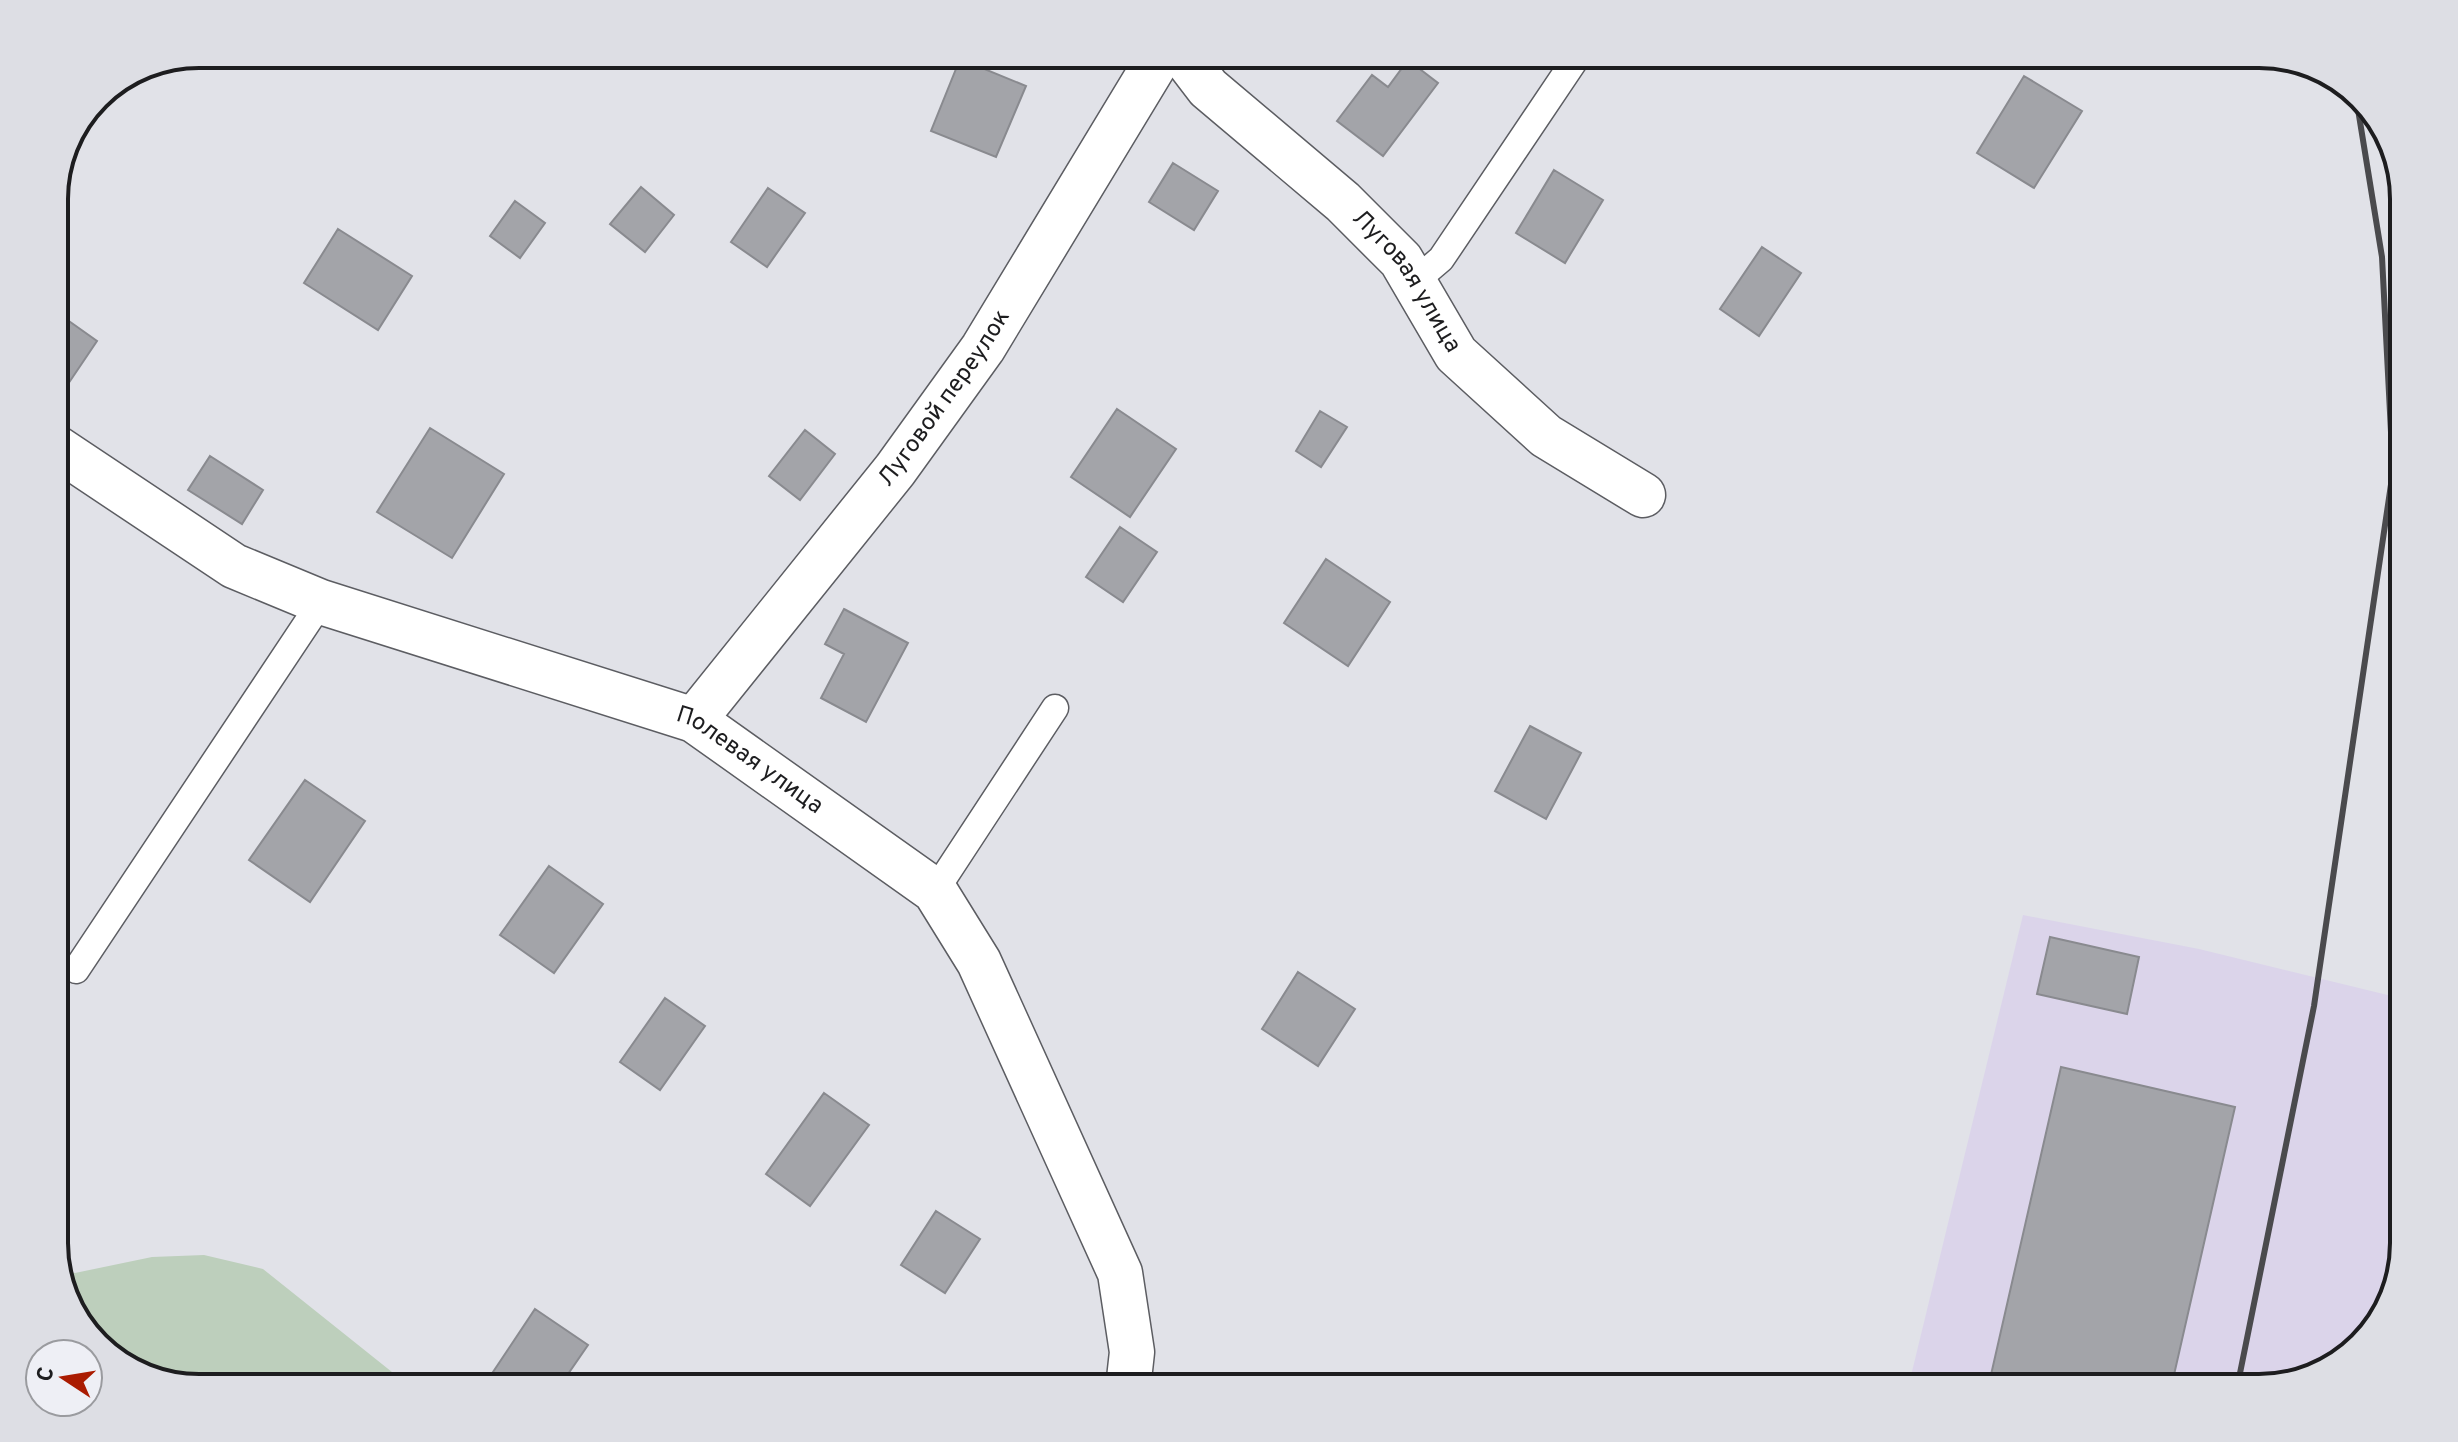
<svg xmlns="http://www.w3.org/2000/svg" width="2458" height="1442" font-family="Overpass,sans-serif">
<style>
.industrial{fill:#dbd4ea}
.green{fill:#bdcfbc}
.building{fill:#a3a4a9;stroke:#898a8f;stroke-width:2}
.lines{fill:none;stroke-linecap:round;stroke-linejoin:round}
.lane-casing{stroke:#5c5d62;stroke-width:29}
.street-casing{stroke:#5c5d62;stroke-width:47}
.lane{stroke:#fff;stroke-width:26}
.street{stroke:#fff;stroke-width:44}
.rail{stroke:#4a4a4d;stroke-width:6}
.labels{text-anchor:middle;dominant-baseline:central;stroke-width:6;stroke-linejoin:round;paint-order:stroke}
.street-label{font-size:24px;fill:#1d1d1f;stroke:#eeeff5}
.rim{fill:none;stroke:#1d1d1f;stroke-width:4}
</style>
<rect width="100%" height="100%" fill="#e1e2e8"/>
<path class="industrial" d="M2023 915 2199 949 2404 999V1244L2385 1315 2332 1368 2260 1388H1908Z"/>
<path class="green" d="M204 1255 263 1269 412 1388H199L127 1369 78 1323 60 1270 75 1273 152 1257Z"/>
<path class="building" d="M960 59 1026 86 996 157 931 131Z
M1408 60 1438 83 1383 156 1337 121 1372 75 1388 87Z
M2024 76 2082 111 2034 188 1977 153Z
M1173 163 1218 191 1194 230 1149 202Z
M1554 170 1603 200 1565 263 1516 233Z
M641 187 674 215 645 252 610 224Z
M768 188 805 213 767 267 731 242Z
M515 201 545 223 520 258 490 236Z
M338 229 412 276 378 330 304 283Z
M1762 247 1801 273 1759 336 1720 309Z
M59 314 97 341 62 393 54 388V320Z
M1117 409 1176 449 1130 517 1071 477Z
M1320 411 1347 427 1321 467 1296 451Z
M430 428 504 474 452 558 377 512Z
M805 430 835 454 800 500 769 476Z
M210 456 263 490 242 524 188 490Z
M1120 527 1157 552 1123 602 1086 577Z
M1326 559 1390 602 1348 666 1284 623Z
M844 609 908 643 866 722 821 698 844 654 825 644Z
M1530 726 1581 753 1546 819 1495 791Z
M305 780 365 821 310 902 249 860Z
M549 866 603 904 554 973 500 935Z
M2050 937 2139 957 2127 1014 2037 994Z
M1298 972 1355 1009 1318 1066 1262 1029Z
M665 998 705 1026 660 1090 620 1062Z
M2061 1067 2235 1107 2171 1388H1988Z
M824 1093 869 1125 810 1206 766 1174Z
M936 1211 980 1239 945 1293 901 1265Z
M535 1309 588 1345 559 1387 543 1376 534 1388H509L491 1375Z"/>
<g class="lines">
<g class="lane-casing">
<path id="lane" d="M1414 282 1441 259 1579 54
M935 891 1055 708
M76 970 321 602"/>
</g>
<g class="street-casing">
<g id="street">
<path id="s1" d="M1182 54 1208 88 1343 202 1401 260 1456 354 1546 436 1643 495"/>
<path id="s2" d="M54 446 234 566 321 602 694 720 935 891 979 962 1120 1273 1132 1352 1128 1388"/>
<path id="s3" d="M694 720 895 470 983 348 1161 54"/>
</g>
</g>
<use href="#lane" class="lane"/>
<use href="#street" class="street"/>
<path class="rail" d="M2384 1316 2404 1235
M2237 1388 2314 1006 2393 471 2382 257 2356 97"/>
</g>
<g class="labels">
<g class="street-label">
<text stroke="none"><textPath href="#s1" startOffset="322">Луговая улица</textPath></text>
<text stroke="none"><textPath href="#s3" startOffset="408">Луговой переулок</textPath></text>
<text stroke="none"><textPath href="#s2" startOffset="770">Полевая улица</textPath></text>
</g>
</g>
<path d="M0 0H2458V1442H0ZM199 68H2259A131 131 0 0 1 2390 199V1243A131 131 0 0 1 2259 1374H199A131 131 0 0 1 68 1243V199A131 131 0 0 1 199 68Z" fill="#dddee4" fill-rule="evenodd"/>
<path class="rim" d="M199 68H2259A131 131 0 0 1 2390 199V1243A131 131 0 0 1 2259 1374H199A131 131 0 0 1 68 1243V199A131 131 0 0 1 199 68Z"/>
<g transform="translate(64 1378) rotate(282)"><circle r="38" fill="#eeeff5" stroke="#9a9b9f" stroke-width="2"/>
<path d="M0-6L14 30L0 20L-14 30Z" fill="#aa1b01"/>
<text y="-12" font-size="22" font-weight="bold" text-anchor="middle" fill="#1d1d1f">С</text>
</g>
</svg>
